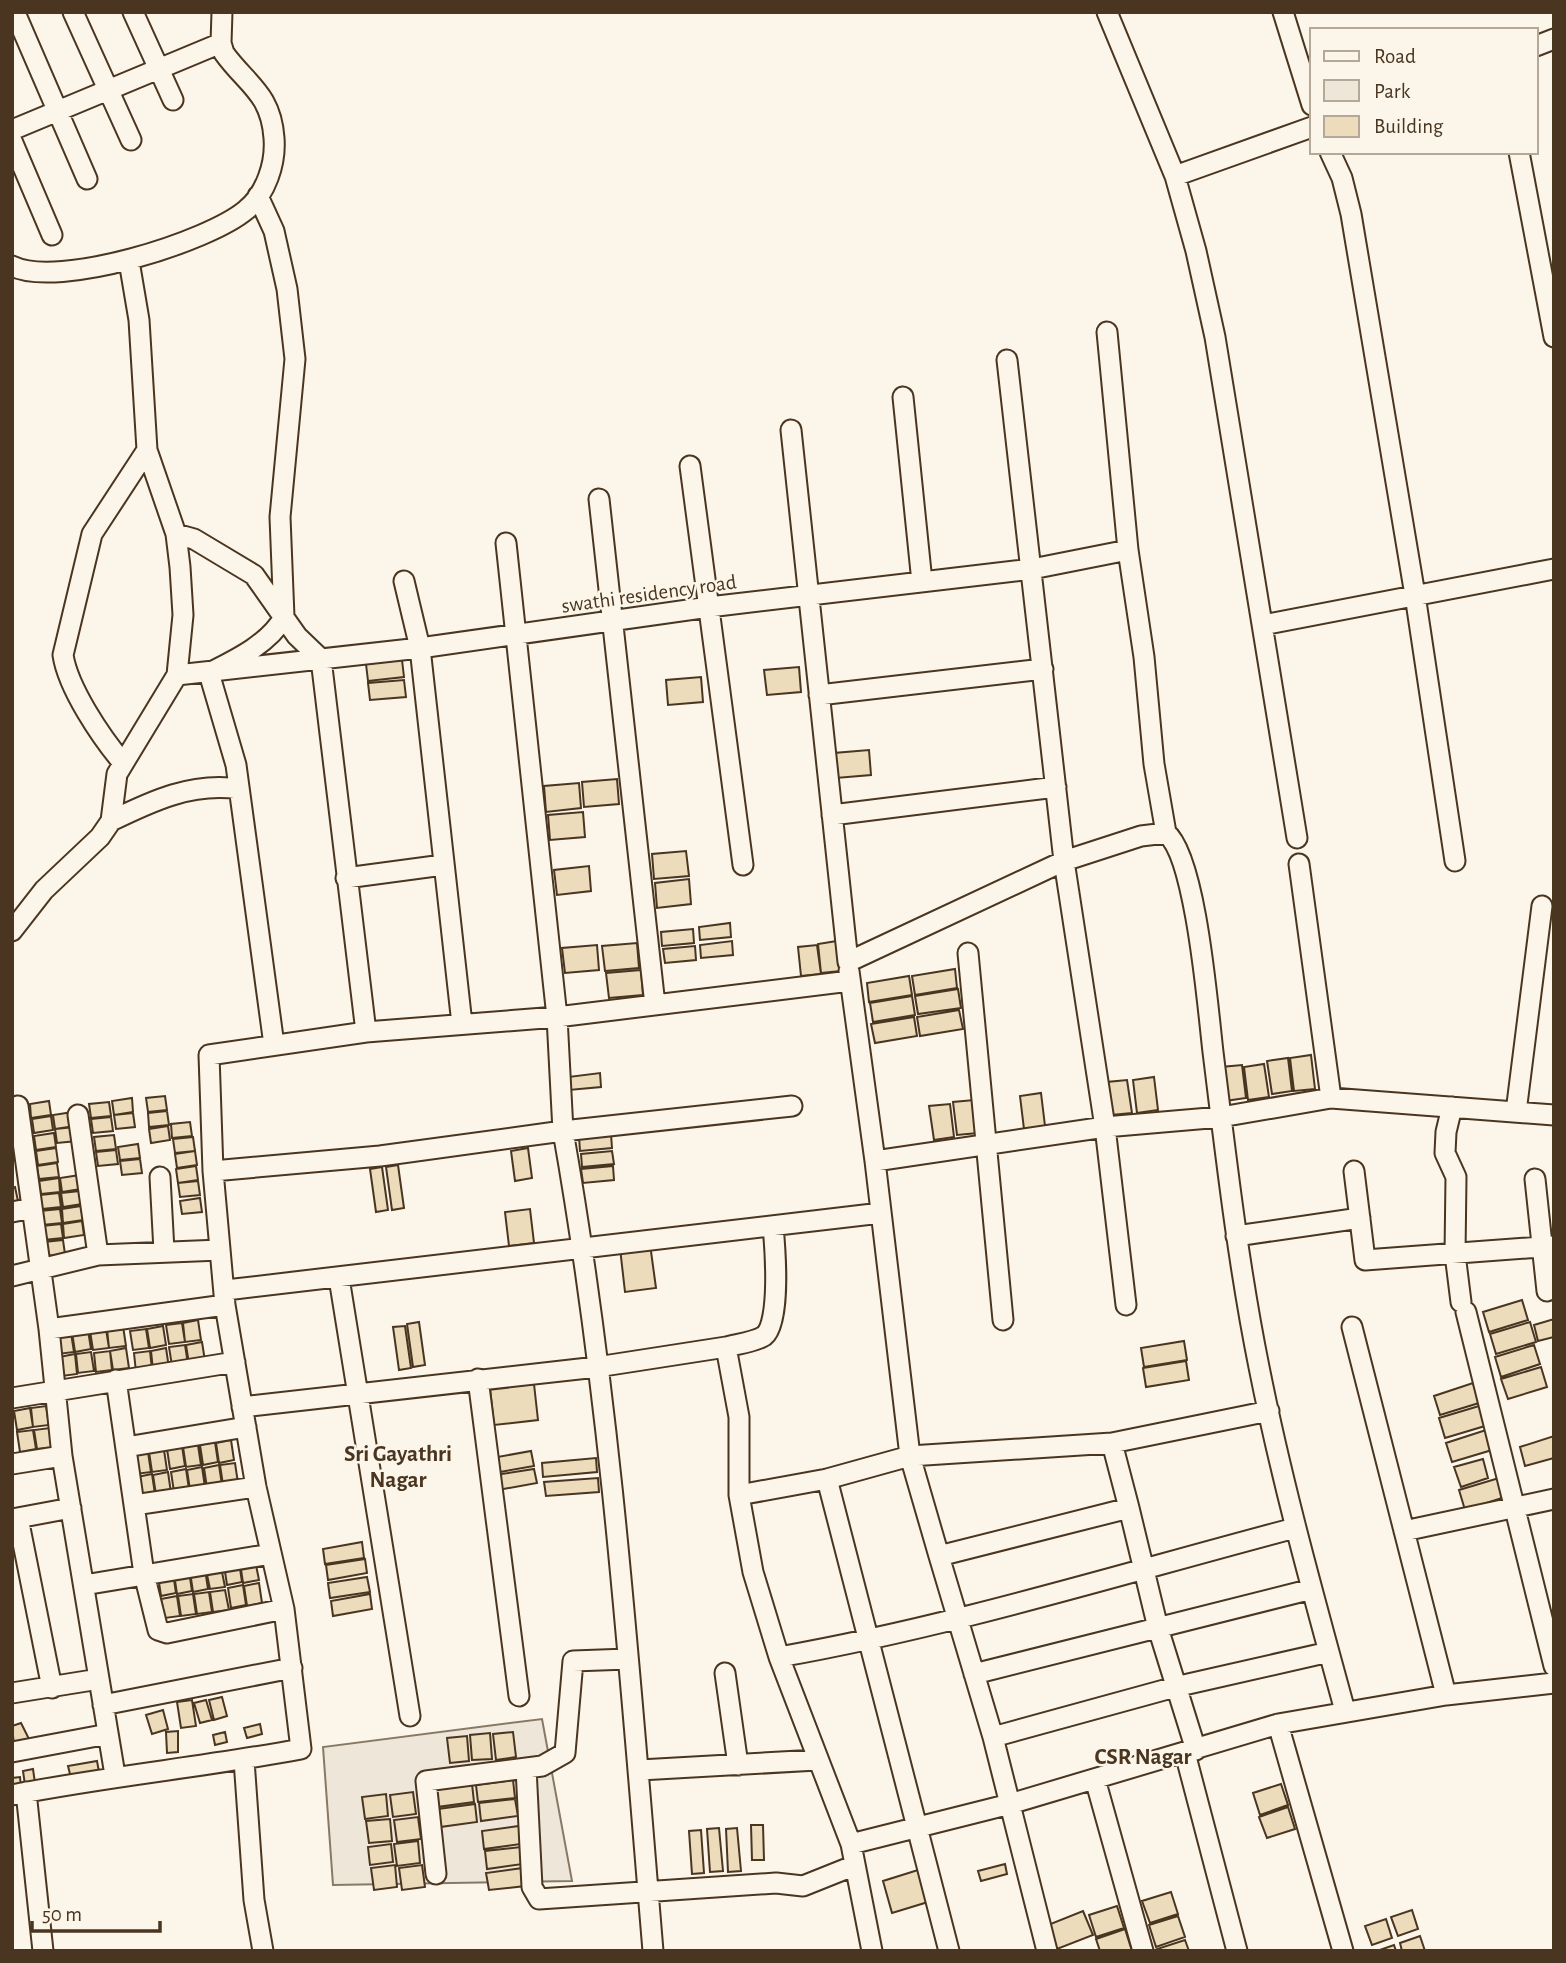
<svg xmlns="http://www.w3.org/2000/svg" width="1566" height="1963" font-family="'Alegreya Sans',sans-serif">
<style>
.green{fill:#ede6d9;stroke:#887966;stroke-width:2}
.building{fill:#ecdcbc;stroke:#4a3520;stroke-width:2}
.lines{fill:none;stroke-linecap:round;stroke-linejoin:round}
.minor-casing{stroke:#4a3520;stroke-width:23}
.minor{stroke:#fbf6e9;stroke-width:19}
.labels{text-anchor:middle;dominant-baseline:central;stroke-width:5;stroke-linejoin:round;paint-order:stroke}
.street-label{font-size:21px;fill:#4a3520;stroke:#fbf6e9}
.neighbourhood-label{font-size:23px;font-weight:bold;fill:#4a3520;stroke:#fbf6e9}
</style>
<rect width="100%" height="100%" fill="#fbf6e9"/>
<path class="green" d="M542 1719 572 1881 333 1885 323 1747Z"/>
<path class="building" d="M402 660 404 677 368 681 366 664Z
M799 667 801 692 767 695 764 670Z
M701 677 703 702 668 705 666 680Z
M404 680 406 697 370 700 368 683Z
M869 750 871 775 836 778 834 753Z
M617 779 619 804 584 807 582 782Z
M579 783 581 808 546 812 544 786Z
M583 812 585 837 550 840 548 815Z
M686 851 689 876 654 879 652 854Z
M589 866 591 891 557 895 554 870Z
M689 879 691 904 657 908 655 883Z
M730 923 731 937 700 940 699 927Z
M693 929 694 943 662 946 661 932Z
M732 941 733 955 701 958 700 945Z
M837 941 841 971 821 973 818 944Z
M637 943 639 968 605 971 602 946Z
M597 945 599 970 565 973 562 948Z
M817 945 821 974 801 976 798 947Z
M695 946 696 960 665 963 663 949Z
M955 969 957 988 915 995 912 976Z
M641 970 643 995 609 998 606 973Z
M909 976 912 995 869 1002 867 983Z
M958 989 961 1008 918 1014 915 996Z
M912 996 915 1015 873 1022 870 1003Z
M959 1010 963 1029 920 1036 917 1017Z
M914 1017 917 1036 875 1043 871 1024Z
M1311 1055 1315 1089 1294 1091 1290 1058Z
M1288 1058 1292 1091 1272 1094 1267 1061Z
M1264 1064 1269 1097 1248 1100 1244 1067Z
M1242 1065 1246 1098 1225 1101 1221 1067Z
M600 1073 601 1087 569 1090 568 1077Z
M1154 1077 1158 1110 1137 1113 1133 1080Z
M1127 1080 1132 1113 1111 1115 1107 1082Z
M1041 1093 1045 1126 1024 1129 1020 1096Z
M165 1096 167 1110 148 1112 146 1098Z
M132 1098 133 1112 114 1115 112 1101Z
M974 1100 978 1133 957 1135 953 1102Z
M49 1101 51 1115 31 1118 30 1104Z
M109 1102 111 1116 91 1118 89 1104Z
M950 1104 954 1137 934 1140 929 1106Z
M167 1111 169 1125 149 1127 148 1113Z
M73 1112 75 1126 55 1129 53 1115Z
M133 1113 135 1127 116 1129 114 1115Z
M51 1116 53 1130 34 1133 32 1119Z
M111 1117 113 1131 93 1133 91 1119Z
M190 1122 192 1136 172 1138 171 1124Z
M168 1126 170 1140 151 1143 149 1129Z
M75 1127 77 1141 57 1143 55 1129Z
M54 1133 56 1147 36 1150 34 1136Z
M611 1134 612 1148 580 1151 579 1137Z
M114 1135 116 1149 96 1151 94 1137Z
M193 1137 195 1151 175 1153 173 1139Z
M138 1144 140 1158 120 1160 118 1147Z
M56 1148 58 1162 38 1165 36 1151Z
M528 1148 532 1178 515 1181 511 1151Z
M116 1150 118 1164 98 1166 96 1152Z
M195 1151 197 1165 177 1168 175 1154Z
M612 1151 614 1164 582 1167 581 1154Z
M140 1159 142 1173 122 1175 120 1161Z
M57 1163 59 1177 39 1179 37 1166Z
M398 1165 404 1208 392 1210 386 1167Z
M196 1166 198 1180 178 1183 176 1169Z
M613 1166 614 1180 583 1183 581 1169Z
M382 1167 388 1210 376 1212 370 1169Z
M80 1175 81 1189 62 1192 60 1178Z
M59 1178 60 1192 41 1194 39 1181Z
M198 1181 200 1195 180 1197 178 1183Z
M15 1187 18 1201 12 1202V1188Z
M80 1191 82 1204 63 1207 61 1193Z
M59 1193 61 1207 42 1209 40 1195Z
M200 1198 202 1212 182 1214 180 1201Z
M81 1206 83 1220 63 1223 62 1209Z
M60 1209 62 1223 42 1225 40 1211Z
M530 1209 534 1243 509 1246 505 1212Z
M82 1221 84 1235 64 1238 63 1224Z
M61 1224 63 1238 43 1240 42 1226Z
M63 1240 65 1254 45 1256 44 1242Z
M650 1244 656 1288 625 1292 620 1248Z
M1522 1300 1528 1320 1489 1332 1483 1312Z
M1554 1319V1337L1538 1341 1534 1325Z
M198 1320 201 1340 185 1342 183 1323Z
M419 1322 425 1365 413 1367 407 1324Z
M1530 1322 1536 1342 1496 1354 1490 1334Z
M182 1323 185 1342 169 1344 166 1325Z
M123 1326 126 1346 109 1348 107 1329Z
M163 1326 166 1345 150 1348 147 1329Z
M405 1326 411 1368 399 1370 393 1327Z
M106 1329 109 1348 93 1350 90 1331Z
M146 1329 149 1348 133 1350 130 1331Z
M88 1330 91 1349 75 1352 72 1332Z
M71 1333 74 1352 58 1354 55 1335Z
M1184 1341 1187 1360 1144 1367 1141 1348Z
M202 1342 205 1361 189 1364 186 1345Z
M185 1345 188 1364 172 1366 169 1347Z
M1534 1345 1540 1364 1501 1377 1495 1357Z
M126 1348 129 1368 113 1370 110 1351Z
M166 1348 169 1368 153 1370 151 1351Z
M110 1351 112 1370 96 1372 94 1353Z
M150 1351 152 1370 136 1372 134 1353Z
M91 1352 94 1371 78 1373 76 1354Z
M75 1354 77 1374 62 1376 59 1357Z
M1186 1361 1189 1380 1146 1387 1143 1368Z
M1541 1367 1547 1387 1508 1399 1501 1379Z
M1473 1383 1479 1403 1440 1415 1434 1396Z
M534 1384 538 1420 494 1425 490 1388Z
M46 1406 49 1425 33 1427 31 1408Z
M1479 1406 1485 1426 1445 1438 1439 1418Z
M30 1408 33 1427 17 1430 14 1411Z
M50 1428 53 1447 37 1449 34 1430Z
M33 1430 36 1449 20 1452 17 1432Z
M1486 1430 1492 1450 1452 1462 1446 1443Z
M1554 1436V1458L1525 1466 1520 1447Z
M231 1440 234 1460 219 1463 216 1443Z
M215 1442 218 1462 203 1465 200 1445Z
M198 1445 201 1465 186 1467 183 1447Z
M182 1446 185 1466 170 1469 167 1449Z
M164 1450 167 1470 152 1472 149 1452Z
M531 1451 534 1466 494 1473 492 1458Z
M148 1452 151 1472 136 1474 133 1454Z
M596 1458 597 1472 543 1477 542 1463Z
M1483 1459 1488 1478 1461 1487 1454 1467Z
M235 1463 238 1483 223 1485 220 1465Z
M219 1465 222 1485 207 1488 204 1468Z
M202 1467 205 1487 190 1490 187 1470Z
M186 1469 189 1489 174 1492 171 1472Z
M534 1469 537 1483 498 1490 495 1475Z
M168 1472 171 1493 156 1495 153 1475Z
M152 1474 155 1494 140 1497 137 1477Z
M598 1478 599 1492 546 1496 544 1482Z
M1499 1478 1505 1497 1465 1510 1459 1490Z
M362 1542 364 1558 325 1564 323 1549Z
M365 1559 367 1573 328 1580 326 1565Z
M255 1560 259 1580 243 1583 240 1563Z
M239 1562 242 1582 227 1585 224 1565Z
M221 1567 225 1587 210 1589 206 1570Z
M205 1569 208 1589 193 1592 190 1572Z
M189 1571 192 1591 177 1594 174 1574Z
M173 1573 176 1593 161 1596 158 1576Z
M367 1577 370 1592 330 1598 328 1583Z
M259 1583 262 1603 247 1606 244 1586Z
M243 1585 246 1605 231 1608 228 1588Z
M225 1590 229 1610 213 1612 210 1592Z
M209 1592 212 1612 197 1614 194 1594Z
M193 1594 196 1614 181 1616 178 1596Z
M370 1594 372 1609 333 1616 331 1601Z
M177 1596 180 1616 165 1618 161 1599Z
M222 1697 227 1716 214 1720 209 1700Z
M192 1700 196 1726 181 1728 177 1702Z
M206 1700 212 1720 200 1723 194 1703Z
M163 1710 168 1729 152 1734 146 1715Z
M21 1723 29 1739 14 1745 12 1726Z
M260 1724 262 1734 247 1738 244 1728Z
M178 1731V1752L167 1753 166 1732Z
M225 1732 227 1742 215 1745 213 1735Z
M513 1732 516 1757 496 1760 493 1734Z
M490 1733 492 1759 472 1760 470 1735Z
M467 1736 469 1761 450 1763 447 1738Z
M97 1761 99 1772 71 1778 68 1766Z
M33 1769 35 1783 25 1785 23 1771Z
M20 1777 21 1787 12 1788V1778Z
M513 1780 515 1798 478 1802 476 1785Z
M472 1784 474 1802 437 1807 435 1789Z
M1281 1784 1288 1805 1260 1815 1253 1793Z
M413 1792 416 1814 393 1817 390 1795Z
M386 1794 388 1816 365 1819 362 1797Z
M515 1799 518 1816 481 1821 479 1803Z
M475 1804 477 1822 440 1827 438 1809Z
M1288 1807 1295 1829 1267 1838 1259 1817Z
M418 1817 421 1839 397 1842 394 1820Z
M390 1819 392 1841 369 1843 366 1821Z
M751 1825H763L764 1860H752Z
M519 1826 521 1844 484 1849 482 1831Z
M719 1828 723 1871 710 1872 707 1829Z
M737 1828 741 1871 728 1872 726 1829Z
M701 1830 704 1873 692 1874 689 1831Z
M418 1841 420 1863 397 1866 394 1844Z
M391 1844 393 1862 370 1865 368 1847Z
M521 1847 523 1864 487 1869 485 1851Z
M1005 1864 1007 1874 981 1881 978 1871Z
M395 1865 397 1887 374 1890 371 1868Z
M422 1865 425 1887 402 1890 399 1868Z
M523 1868 525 1886 489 1890 486 1873Z
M918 1870 928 1902 892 1913 883 1881Z
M1171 1892 1178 1914 1150 1923 1142 1901Z
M1117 1906 1124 1928 1096 1937 1089 1915Z
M1412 1910 1418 1929 1398 1936 1391 1917Z
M1083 1911 1093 1935 1057 1949 1048 1925Z
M1178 1916 1185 1937 1156 1947 1149 1925Z
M1386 1919 1392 1938 1372 1945 1365 1926Z
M1125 1929 1132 1951H1100L1096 1939Z
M1420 1936 1425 1951H1402L1400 1943Z
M1185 1940 1189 1951H1158L1157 1949Z
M1394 1945 1396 1951H1377Z"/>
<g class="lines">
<g class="minor-casing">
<path id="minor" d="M73 12 131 140
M133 12 173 100
M1107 12 1175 176 1196 251 1215 337 1297 838
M1283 12 1312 105
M16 15 87 179
M1536 46 1554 39
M12 130 221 43
M12 141 52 235
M1330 152 1342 178 1351 214 1415 595 1455 861
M1519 152 1554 337
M1175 176 1312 127
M258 196 274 231 287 289 295 359 280 517 284 617C269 644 235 660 209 673L236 765 274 1045
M12 266C58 289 208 242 246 210 266 194 276 163 274 138 271 93 246 84 224 53L221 43 222 12
M1107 332 1128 550 1144 657 1154 764 1166 833C1196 856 1208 1010 1213 1052 1226 1157 1238 1263 1259 1367 1282 1483 1314 1597 1345 1711
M1007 360 1064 861 1105 1127 1126 1305
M903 397 922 582
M791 430 848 962 1064 861 1141 836 1166 833
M690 466 743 865
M599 499 655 1005
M176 534 194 539 254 575 297 636 321 659 366 1032
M506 543 557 1017 563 1131 792 1106
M404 581 420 648 462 1024
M1263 625 1554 569
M177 675 420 648 709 607 1032 569 1128 550
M819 695 1043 669
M123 763C101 737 68 688 63 655L92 534 147 450
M832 815 1056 787
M111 821C152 801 192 782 239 789
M346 878 443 865
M12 931 44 890 100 837 111 821 117 774 177 675 183 615 180 567 176 534 147 450 139 320 129 261
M968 953 1003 1320
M849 971 875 1161
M1331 1098 1554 1115
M18 1106 49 1329 62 1456 115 1775
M1452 1107 1446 1132 1445 1153 1456 1177 1455 1254 1461 1302
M1516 1112 1542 906
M78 1115 98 1255 220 1250
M213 1171 380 1156 563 1131C611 1402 630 1677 653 1951
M1354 1171 1365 1260 1554 1246
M160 1177 164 1251
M1535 1179 1547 1291
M12 1212 32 1208
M1236 1236 1360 1218
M12 1276 98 1255
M339 1278 410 1716
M226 1290 881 1213
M1466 1312 1554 1666
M1352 1327 1446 1695
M49 1329 225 1305
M726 1347C737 1344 755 1342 764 1336 781 1323 775 1247 773 1226
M478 1379 519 1696
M116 1380 144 1574 158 1630 167 1633 284 1609
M12 1398 235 1362
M242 1407 597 1367 726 1347 739 1417V1495L753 1572 779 1657 851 1844 872 1951
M1112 1443 1129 1508
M126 1447 246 1427
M12 1464 62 1456
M827 1479 949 1951
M739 1495 827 1479 910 1456 1112 1443 1269 1411
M134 1505 256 1487
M18 1518 52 1688
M12 1519 71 1508
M1404 1531 1554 1499
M939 1556 910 1456 875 1161 1105 1127 1221 1117 1331 1098 1299 864
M84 1585 271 1554
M779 1657C954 1626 1124 1573 1295 1528
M725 1673 738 1765
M974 1674 1312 1589
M12 1693 99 1679
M103 1705 292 1668
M1278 1724 1343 1951
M993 1737 1175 1687 1329 1652
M12 1752 108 1734
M1185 1753 1237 1951
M244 1760 254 1900 263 1951
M526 1768 532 1887 539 1899 776 1883 803 1886 853 1866
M640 1770 817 1760
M1095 1779 1143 1951
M26 1792 43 1951
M12 1795C108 1776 205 1767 301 1749L284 1609 256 1487 225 1305 213 1171 209 1055 366 1032 557 1017 850 981
M851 1844 1010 1804 1278 1724 1446 1695 1554 1683
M436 1874 426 1781 542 1766 565 1753 573 1661 628 1659
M1047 1951 993 1737 939 1556 1129 1508 1158 1628 1196 1750"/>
</g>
<use href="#minor" class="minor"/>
</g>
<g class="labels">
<g class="street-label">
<text transform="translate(649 594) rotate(-8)">swathi residency road</text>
</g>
<g class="neighbourhood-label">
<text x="398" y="1454">Sri Gayathri<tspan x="398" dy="26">Nagar</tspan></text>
<text x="1143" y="1757">CSR Nagar</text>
</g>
</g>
<rect width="1566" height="1963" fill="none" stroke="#4a3520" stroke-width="28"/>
<rect x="1310" y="28" width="228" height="126" fill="#fbf6e9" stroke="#b4a999" stroke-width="2"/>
<rect x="1324" y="51" width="35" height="10" fill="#fbf6e9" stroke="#b4a999" stroke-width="2"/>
<text x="1374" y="63" font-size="21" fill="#4a3520">Road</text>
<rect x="1324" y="80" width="35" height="21" fill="#ede6d9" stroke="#b4a999" stroke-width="2"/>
<text x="1374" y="98" font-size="21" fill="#4a3520">Park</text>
<rect x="1324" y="116" width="35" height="21" fill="#ecdcbc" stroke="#b4a999" stroke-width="2"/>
<text x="1374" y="133" font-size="21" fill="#4a3520">Building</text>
<path d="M32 1921v10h128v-10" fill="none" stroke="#4a3520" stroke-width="3.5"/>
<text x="42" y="1921" font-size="21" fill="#4a3520" stroke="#fbf6e9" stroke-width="5" paint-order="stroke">50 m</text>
</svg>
